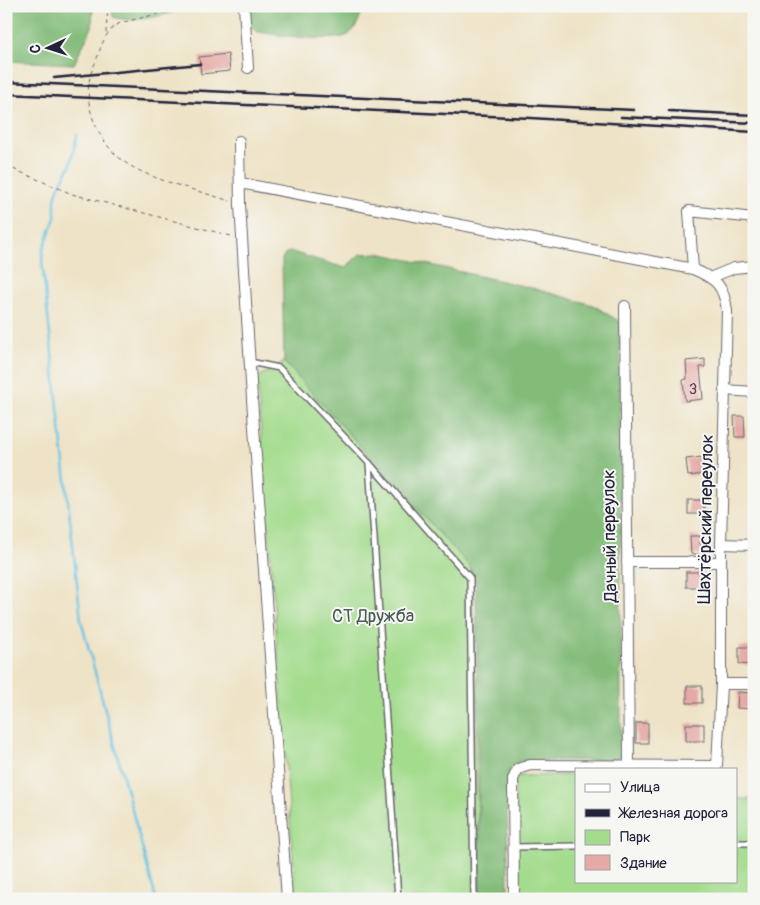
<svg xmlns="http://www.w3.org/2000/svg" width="760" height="905" viewBox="0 0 760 905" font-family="Pangolin,sans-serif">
<rect width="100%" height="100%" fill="#f6f6f2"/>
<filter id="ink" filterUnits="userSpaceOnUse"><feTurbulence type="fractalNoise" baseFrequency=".02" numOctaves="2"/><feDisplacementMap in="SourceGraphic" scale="10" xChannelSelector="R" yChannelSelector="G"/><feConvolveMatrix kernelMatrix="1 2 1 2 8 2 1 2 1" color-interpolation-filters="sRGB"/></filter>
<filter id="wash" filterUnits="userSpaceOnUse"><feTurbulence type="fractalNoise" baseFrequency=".0096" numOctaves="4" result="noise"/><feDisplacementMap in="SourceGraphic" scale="20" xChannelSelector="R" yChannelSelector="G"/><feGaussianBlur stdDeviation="1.12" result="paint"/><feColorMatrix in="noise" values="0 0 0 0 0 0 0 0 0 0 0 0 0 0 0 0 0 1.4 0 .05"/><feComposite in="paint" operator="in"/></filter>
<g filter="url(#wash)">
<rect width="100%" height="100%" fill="#eee3c6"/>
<!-- green -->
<g fill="#a4dc8e" stroke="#637f64">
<polygon points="284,362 471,567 480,899 296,899 257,378"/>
<polygon points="576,775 576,881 736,881 736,799 754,799 754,899 516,899 515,776"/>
</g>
<!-- forest -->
<g fill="#83bc79" stroke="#526f5a">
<polygon points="6,6 93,6 92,27 74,64 6,61"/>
<path d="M 111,6 L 194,6 C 169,13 139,25 113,17 Z"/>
<path d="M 248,6 L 363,6 L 363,7 C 360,17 357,29 348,35 C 335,43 275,35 258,32 C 246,26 248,18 248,6 Z"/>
<polygon points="292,252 345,268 360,254 378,253 532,288 593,305 620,322 621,751 620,757 609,760 520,761 511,768 507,780 508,899 480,899 476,581 470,567 284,362 282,259 286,253"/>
</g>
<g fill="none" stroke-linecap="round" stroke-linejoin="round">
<!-- stream -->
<polyline stroke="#66c3e4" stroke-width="2.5" points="77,135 70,166 58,188 55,199 55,218 43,250 42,261 81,620 156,899"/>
</g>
<g id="blocks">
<!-- building -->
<g fill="#e5aaa6">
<polygon points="228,54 230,71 201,74 199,57"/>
<polygon points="705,359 705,367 700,367 703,399 685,401 683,380 687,379 686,361"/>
<polygon points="734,416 744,416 745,437 735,437"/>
<polygon points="702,457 704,474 688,476 686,459"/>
<rect x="688" y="500" width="16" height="14"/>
<polygon points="690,536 700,536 700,544 705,544 705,554 691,554"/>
<rect x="686" y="572" width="19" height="15"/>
<polygon points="739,647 751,647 751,665 739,664"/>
<rect x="687" y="686" width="15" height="17"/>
<polygon points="738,692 752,693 751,709 737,708"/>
<rect x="636" y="723" width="12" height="20"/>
<rect x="686" y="724" width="18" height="17"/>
</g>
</g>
</g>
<g filter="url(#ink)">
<use href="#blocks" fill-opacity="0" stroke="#69666c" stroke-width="1"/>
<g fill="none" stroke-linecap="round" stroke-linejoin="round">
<defs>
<g id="lane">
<polyline points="250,362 279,368 369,463 470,578 474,899"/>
<polyline points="369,463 398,899"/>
<polyline points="736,843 754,843"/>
<polyline points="514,847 576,846"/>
</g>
<g id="street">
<polyline points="244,6 248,68"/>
<polyline points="239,141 240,205 252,399 287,899"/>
<path d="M 240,183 L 693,269 C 716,279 724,285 727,311 L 721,544 L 721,684 L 717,766 L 530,765 L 518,769 L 513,779 L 514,899"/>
<polyline points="693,269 689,211 754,218"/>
<polyline points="712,277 734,268 754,266"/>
<polyline points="625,306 629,766"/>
<polyline points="724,390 754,392"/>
<polyline points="721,544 754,545"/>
<polyline points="627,562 721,562"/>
<polyline points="721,684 754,684"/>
</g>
</defs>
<!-- lane casing -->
<use href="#lane" stroke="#69666c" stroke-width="8"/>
<!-- street casing -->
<use href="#street" stroke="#69666c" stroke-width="12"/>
<!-- path -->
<g stroke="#69666c" stroke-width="1" stroke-dasharray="4 4" stroke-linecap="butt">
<path d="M 190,6 L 120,23 C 102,32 101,51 93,68 C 79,101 98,146 129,165 C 155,181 200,191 230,201"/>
<polyline points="106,33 108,6"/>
<polyline points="6,166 72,194 231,236"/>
</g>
<!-- lane -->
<use href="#lane" stroke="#fff" stroke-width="5"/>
<!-- street -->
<use href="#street" stroke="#fff" stroke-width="10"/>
<!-- rail -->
<g stroke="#22223b" stroke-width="2.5">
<polyline points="54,78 200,64"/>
<polyline points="6,82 634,110"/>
<polyline points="6,94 531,118 754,132"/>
<polyline points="669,111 754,115"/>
<polyline points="621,117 754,123"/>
</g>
</g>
</g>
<g text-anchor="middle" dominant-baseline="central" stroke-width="4" stroke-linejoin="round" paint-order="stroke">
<!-- number labels -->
<g font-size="15" fill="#534456">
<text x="693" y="389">3</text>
</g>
<!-- street labels -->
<g font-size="18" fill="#22223b" stroke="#f6f6f2">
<text transform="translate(706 519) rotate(-89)">Шахтёрский переулок</text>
<text transform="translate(610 536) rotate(-91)">Дачный переулок</text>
</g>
<!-- park labels -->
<g font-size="18" fill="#495a54" stroke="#f6f6f2">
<text x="373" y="616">СТ Дружба</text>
</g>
</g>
<!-- margin -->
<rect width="760" height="905" fill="none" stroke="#f6f6f2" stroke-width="25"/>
<!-- legend -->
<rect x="575" y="768" width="162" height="115" fill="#f6f6f2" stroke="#a1a1a9"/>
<rect x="585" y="784" width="25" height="8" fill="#ffffff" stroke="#a1a1a9"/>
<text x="620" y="792" font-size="15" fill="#22223b">Улица</text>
<rect x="585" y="809" width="25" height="8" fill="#22223b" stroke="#a1a1a9"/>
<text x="620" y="818" font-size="15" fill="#22223b">Железная дорога</text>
<rect x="585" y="830" width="25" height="15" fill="#a4dc8e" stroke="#a1a1a9"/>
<text x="620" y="842" font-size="15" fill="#22223b">Парк</text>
<rect x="585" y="855" width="25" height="15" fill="#e5aaa6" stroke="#a1a1a9"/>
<text x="620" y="868" font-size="15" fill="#22223b">Здание</text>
<!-- north arrow -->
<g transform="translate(48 48) rotate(266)" stroke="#f6f6f2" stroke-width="4" paint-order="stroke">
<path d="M0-4L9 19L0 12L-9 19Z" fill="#22223b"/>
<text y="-8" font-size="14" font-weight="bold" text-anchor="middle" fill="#22223b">С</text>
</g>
</svg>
